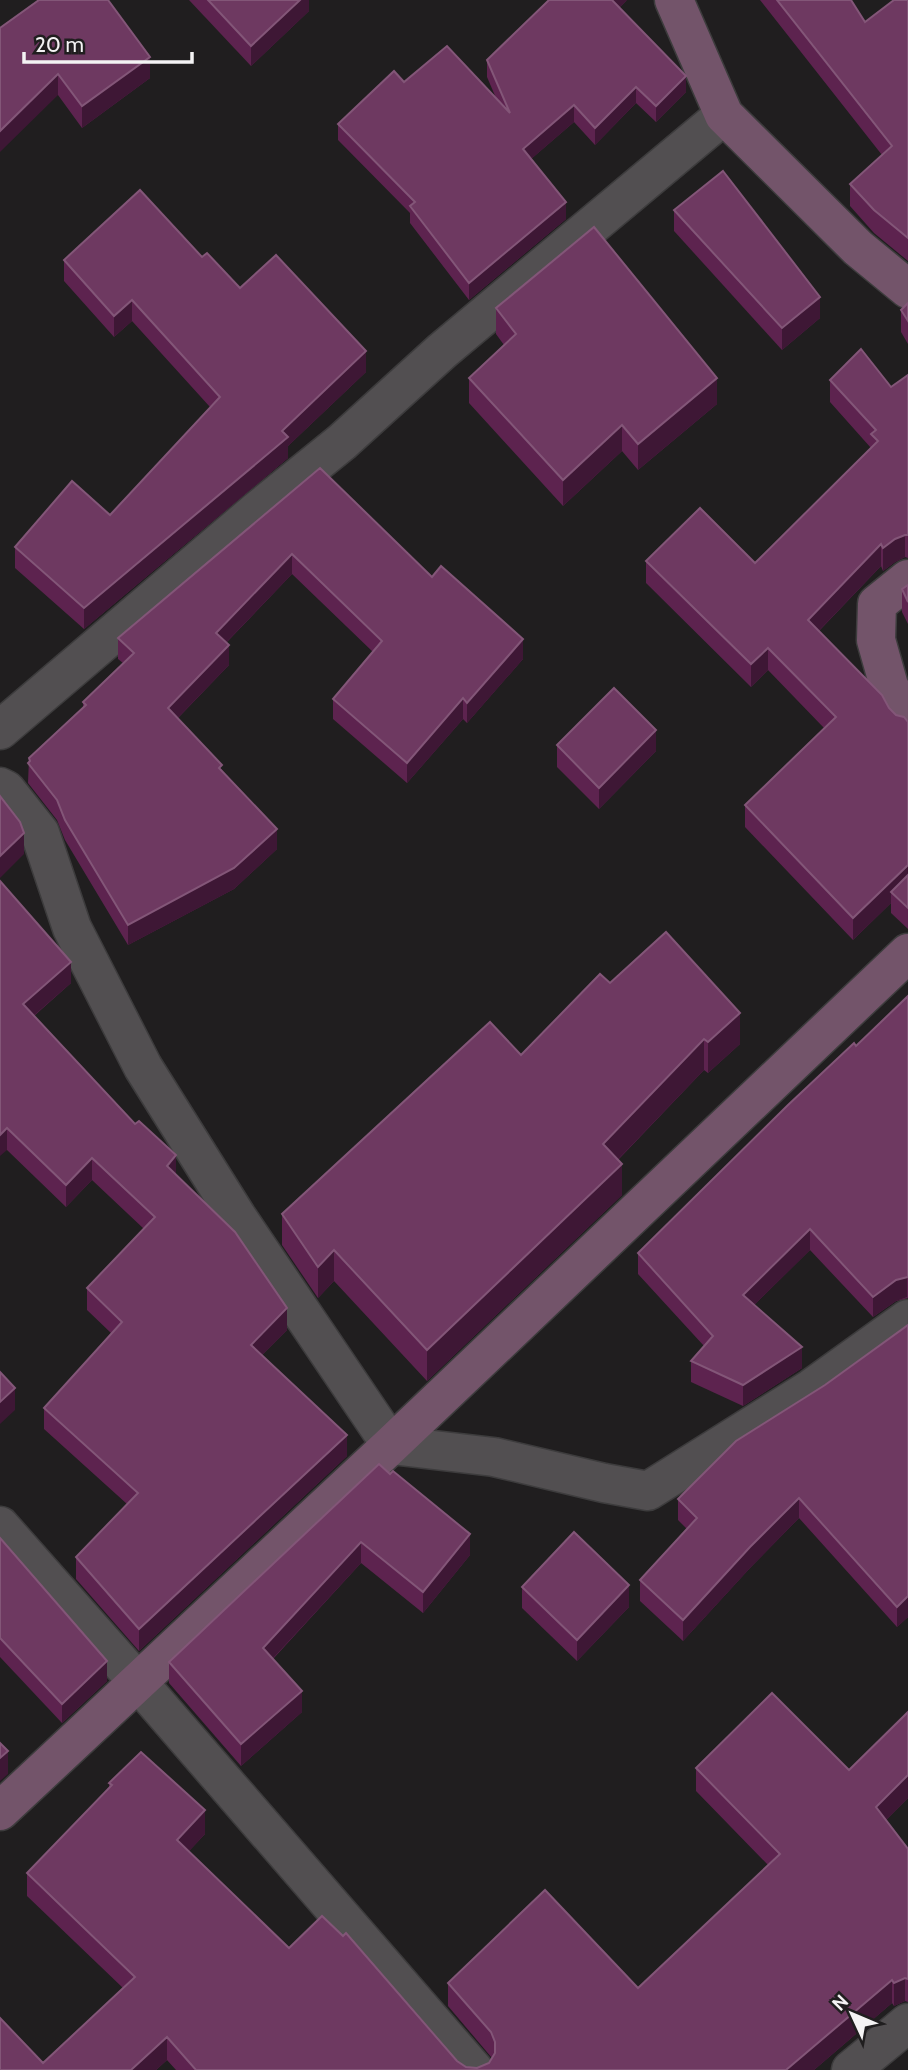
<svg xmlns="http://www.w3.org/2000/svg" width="908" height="2070" viewBox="0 0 908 2070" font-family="Cabin,sans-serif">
<rect width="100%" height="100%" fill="#201e1f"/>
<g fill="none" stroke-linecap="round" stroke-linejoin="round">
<defs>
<g id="street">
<polyline points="0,730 258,510 342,442 442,351 724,115"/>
<polyline points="0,787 6,790 40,833 72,928 143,1067 237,1217 391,1445 494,1457 604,1483 648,1491 812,1388 908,1319"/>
<polyline points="0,1526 137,1681 474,2070"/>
<polyline points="851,2070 908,2023"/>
</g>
<g id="secondary">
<polyline points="674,0 724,115 858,248 908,289"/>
<polyline points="908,579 877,604 876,640 889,686 908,719"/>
<polyline points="0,1811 391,1445 908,953"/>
</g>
</defs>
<!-- street casing -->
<use href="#street" stroke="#3d3c3d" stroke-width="41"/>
<!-- secondary casing -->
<use href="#secondary" stroke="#3d3c3d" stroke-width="41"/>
<!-- street -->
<use href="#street" stroke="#524f51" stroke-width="38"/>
<!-- secondary -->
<use href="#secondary" stroke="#73546a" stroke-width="38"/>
</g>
<!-- wall -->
<g fill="#5d234f">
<polygon points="189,0 309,0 309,11 251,66"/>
<polygon points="627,0 619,8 686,92 656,122 636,103 595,145 574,122 531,159 566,219 469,300 410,223 410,213 338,140 338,124 404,82 496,98 487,77 487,60"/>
<polygon points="760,0 851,0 865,22 908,0 908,261 874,233 850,206 850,184 882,155"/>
<polygon points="0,28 150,78 82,128 58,95"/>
<polygon points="674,210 820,318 782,350 674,231"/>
<polygon points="202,257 240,288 366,372 288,446 288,458 84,629 15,568 15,547 110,515 210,407 132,321 114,337 64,281 64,260"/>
<polygon points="908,303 908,344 901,332 901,310"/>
<polygon points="496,308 717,404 638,470 622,451 563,506 469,403 469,378 504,345 496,334"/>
<polygon points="908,375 908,558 905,557 895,562 883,571 881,566 819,631 889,708 896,715 908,722 908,929 891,913 891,903 853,940 745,827 745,805 824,728 768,670 751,687 646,583 646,561 755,563 871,448 830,402 830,380 891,387"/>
<polygon points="320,468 432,577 523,659 467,723 463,719 407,783 333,719 333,699 373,652 292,574 226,643 229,665 178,718 222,770 277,849 234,889 128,945 65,840 57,820 28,783 29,758 83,708 83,702 123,663 118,659 118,638"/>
<polygon points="908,585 908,624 902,612 902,589"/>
<polygon points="557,745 656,751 599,809 557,767"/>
<polygon points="0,881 71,983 34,1016 176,1175 287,1330 262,1355 347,1456 139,1651 76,1579 76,1557 127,1504 44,1429 44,1408 111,1333 87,1310 87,1288 144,1229 92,1180 66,1207 7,1150"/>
<polygon points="610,983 740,1044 708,1073 704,1070 618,1160 622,1195 427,1381 334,1281 318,1298 282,1245 282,1214 521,1055"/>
<polygon points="908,996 908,1298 896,1301 873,1317 810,1250 754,1305 802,1368 743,1406 691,1382 691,1361 704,1346 638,1274 638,1253"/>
<polygon points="908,1325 908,1617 897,1627 799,1518 750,1568 683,1641 640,1601 640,1580 687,1529 678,1520 678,1499 825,1385"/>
<polygon points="379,1464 470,1555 423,1613 361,1563 273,1659 302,1712 241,1766 169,1683 169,1662"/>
<polygon points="0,1538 107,1681 62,1723 0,1657"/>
<polygon points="522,1587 629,1607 577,1661 522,1608"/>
<polygon points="908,1712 908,1798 886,1820 908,1849 908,2002 905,2001 894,2006 892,2003 814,2070 176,2070 167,2060 156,2070 0,2070 43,2063 123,1988 27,1896 27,1873 109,1788 109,1783 205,1834 189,1851 289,1948 466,2067 477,2068 489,2063 492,2058 448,2006 448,1983 638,1988 768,1865 696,1791 696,1768 849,1770"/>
</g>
<!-- shaded-wall -->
<g fill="#3e1735">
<polygon points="300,0 309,0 309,11 251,66 251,46"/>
<polygon points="611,0 627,0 611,16"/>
<polygon points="150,57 150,78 82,128 82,106"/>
<polygon points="58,74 58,95 0,152 0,131"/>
<polygon points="686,76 686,92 656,122 656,106"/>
<polygon points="636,87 636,103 595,145 595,128"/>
<polygon points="574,105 574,122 523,166 523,149"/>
<polygon points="566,202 566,219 469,300 469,283"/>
<polygon points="820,297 820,318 782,350 782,328"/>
<polygon points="132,300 132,321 114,337 114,316"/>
<polygon points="366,351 366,372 288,446 288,458 84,629 84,608 282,431"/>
<polygon points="717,378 717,404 638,470 638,444"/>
<polygon points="622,425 622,451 563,506 563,480"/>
<polygon points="905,535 905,557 895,562 883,571 883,548 895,539"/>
<polygon points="881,544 881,566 808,642 808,620"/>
<polygon points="292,554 292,574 216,653 216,633"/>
<polygon points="523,639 523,659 467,723 467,703"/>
<polygon points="229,645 229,665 168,728 168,708"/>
<polygon points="768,648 768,670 751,687 751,664"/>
<polygon points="463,698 463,719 407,783 407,763"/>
<polygon points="656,730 656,751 599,809 599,788"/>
<polygon points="277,829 277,849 234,889 128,945 128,925"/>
<polygon points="24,833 24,854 0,878 0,856"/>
<polygon points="908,865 908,887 891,892 891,903 853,940 853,918"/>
<polygon points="71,962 71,983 23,1025 23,1004"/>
<polygon points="740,1013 740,1044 708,1073 708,1042"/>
<polygon points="704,1039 704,1070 603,1175 603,1144"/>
<polygon points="7,1128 7,1150 0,1156 0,1135"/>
<polygon points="176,1155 176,1177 167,1166"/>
<polygon points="92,1158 92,1180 66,1207 66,1185"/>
<polygon points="622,1164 622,1195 427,1381 427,1350"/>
<polygon points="810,1229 810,1250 743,1316 743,1295"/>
<polygon points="334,1250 334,1281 318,1298 318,1267"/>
<polygon points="907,1277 907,1297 896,1301 873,1317 873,1297 896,1280"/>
<polygon points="287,1308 287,1330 251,1366 251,1345"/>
<polygon points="802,1347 802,1368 743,1406 743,1385"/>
<polygon points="15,1388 15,1410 0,1424 0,1402"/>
<polygon points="347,1435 347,1456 139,1651 139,1629"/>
<polygon points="799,1498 799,1518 750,1568 683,1641 683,1620 750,1547"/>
<polygon points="470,1534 470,1555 423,1613 423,1592"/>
<polygon points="361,1542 361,1563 263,1669 263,1648"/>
<polygon points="629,1585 629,1607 577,1661 577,1640"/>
<polygon points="908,1596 908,1617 897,1627 897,1607"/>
<polygon points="107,1661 107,1681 62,1723 62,1704"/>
<polygon points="302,1691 302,1712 241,1766 241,1744"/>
<polygon points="8,1751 8,1774 0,1781 0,1758"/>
<polygon points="908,1775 908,1798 876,1830 876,1807"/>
<polygon points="205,1810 205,1834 177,1864 177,1840"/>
<polygon points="905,1978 905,2001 894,2006 894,1983"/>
<polygon points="892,1980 892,2003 814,2070 786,2070"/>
<polygon points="167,2037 167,2060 156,2070 131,2070"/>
</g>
<!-- building -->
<g fill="#6e3961" stroke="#835678" stroke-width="2">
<polygon points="39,0 108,0 150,57 82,106 58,74 0,131 0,28"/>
<polygon points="208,0 300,0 251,46"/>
<polygon points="549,0 612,0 686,76 656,106 636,87 595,128 574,105 523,149 566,202 469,283 410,206 415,202 338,124 394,71 404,82 447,46 510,113 487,60"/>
<polygon points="777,0 851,0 865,22 894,0 908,0 908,238 874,210 850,184 892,146"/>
<polygon points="723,171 820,297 782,328 674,210"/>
<polygon points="140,190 202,257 207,253 240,288 276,255 366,351 282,431 288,437 84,608 15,547 72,481 110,515 220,397 132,300 114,316 64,260"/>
<polygon points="594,227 717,378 638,444 622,425 563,480 469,378 516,334 496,308"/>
<polygon points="908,303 908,321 901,310"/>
<polygon points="861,349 891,387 908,375 908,535 905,535 895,539 883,548 881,544 808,620 882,695 889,708 896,715 904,717 908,722 908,865 853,918 745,805 836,717 768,648 751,664 646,561 700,508 755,563 878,441 871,434 876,430 830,380"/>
<polygon points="320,468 432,577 441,566 523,639 467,703 463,698 407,763 333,699 382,641 292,554 216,633 229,645 168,708 222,765 219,768 277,829 234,868 128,925 65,820 57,800 28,763 30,761 29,758 86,705 83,702 134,653 118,638"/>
<polygon points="908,585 908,602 902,589"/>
<polygon points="614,688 656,730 599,788 557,745"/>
<polygon points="0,796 20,822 24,833 0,856"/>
<polygon points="908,875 908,908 891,892"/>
<polygon points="0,881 71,962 23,1004 135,1124 139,1121 176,1155 167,1166 235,1232 287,1308 251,1345 347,1435 139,1629 76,1557 138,1493 44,1408 122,1322 87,1288 155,1217 92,1158 66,1185 7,1128 0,1135"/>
<polygon points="666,932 740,1013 708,1042 704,1039 603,1144 622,1164 427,1350 334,1250 318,1267 282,1214 490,1022 521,1055 600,974 610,983"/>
<polygon points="908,996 908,1277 896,1280 873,1297 810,1229 743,1295 802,1347 743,1385 691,1361 713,1336 638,1253 788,1105 854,1043 856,1046"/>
<polygon points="908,1325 908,1596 897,1607 799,1498 750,1547 683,1620 640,1580 697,1518 678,1499 736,1441 825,1385"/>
<polygon points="0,1372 15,1388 0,1402"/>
<polygon points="379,1464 390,1474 393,1471 470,1534 423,1592 361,1542 263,1648 302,1691 241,1744 169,1662"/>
<polygon points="574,1532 629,1585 577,1640 522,1587"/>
<polygon points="0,1538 107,1661 62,1704 0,1638"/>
<polygon points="772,1693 849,1770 908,1712 908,1775 876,1807 908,1849 908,1979 905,1978 894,1983 892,1980 786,2070 196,2070 167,2037 131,2070 0,2070 0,2018 43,2063 135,1977 27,1873 112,1785 109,1783 141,1752 205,1810 177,1840 289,1948 322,1916 343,1936 346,1933 457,2061 466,2067 477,2068 489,2063 495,2053 495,2042 491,2032 448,1983 545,1890 638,1988 780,1854 696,1768"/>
<polygon points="0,1743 8,1751 0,1758"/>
</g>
<!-- north arrow -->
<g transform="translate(852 2014) rotate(314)" stroke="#201e1f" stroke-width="5" paint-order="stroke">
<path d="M0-5L12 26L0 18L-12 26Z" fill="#f4f3f4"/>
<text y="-10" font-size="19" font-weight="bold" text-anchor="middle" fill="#f4f3f4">N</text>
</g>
<!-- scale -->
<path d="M24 52v10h168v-10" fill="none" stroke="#f4f3f4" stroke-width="3.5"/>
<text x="35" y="52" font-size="21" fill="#f4f3f4" stroke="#201e1f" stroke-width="5" paint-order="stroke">20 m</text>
</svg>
